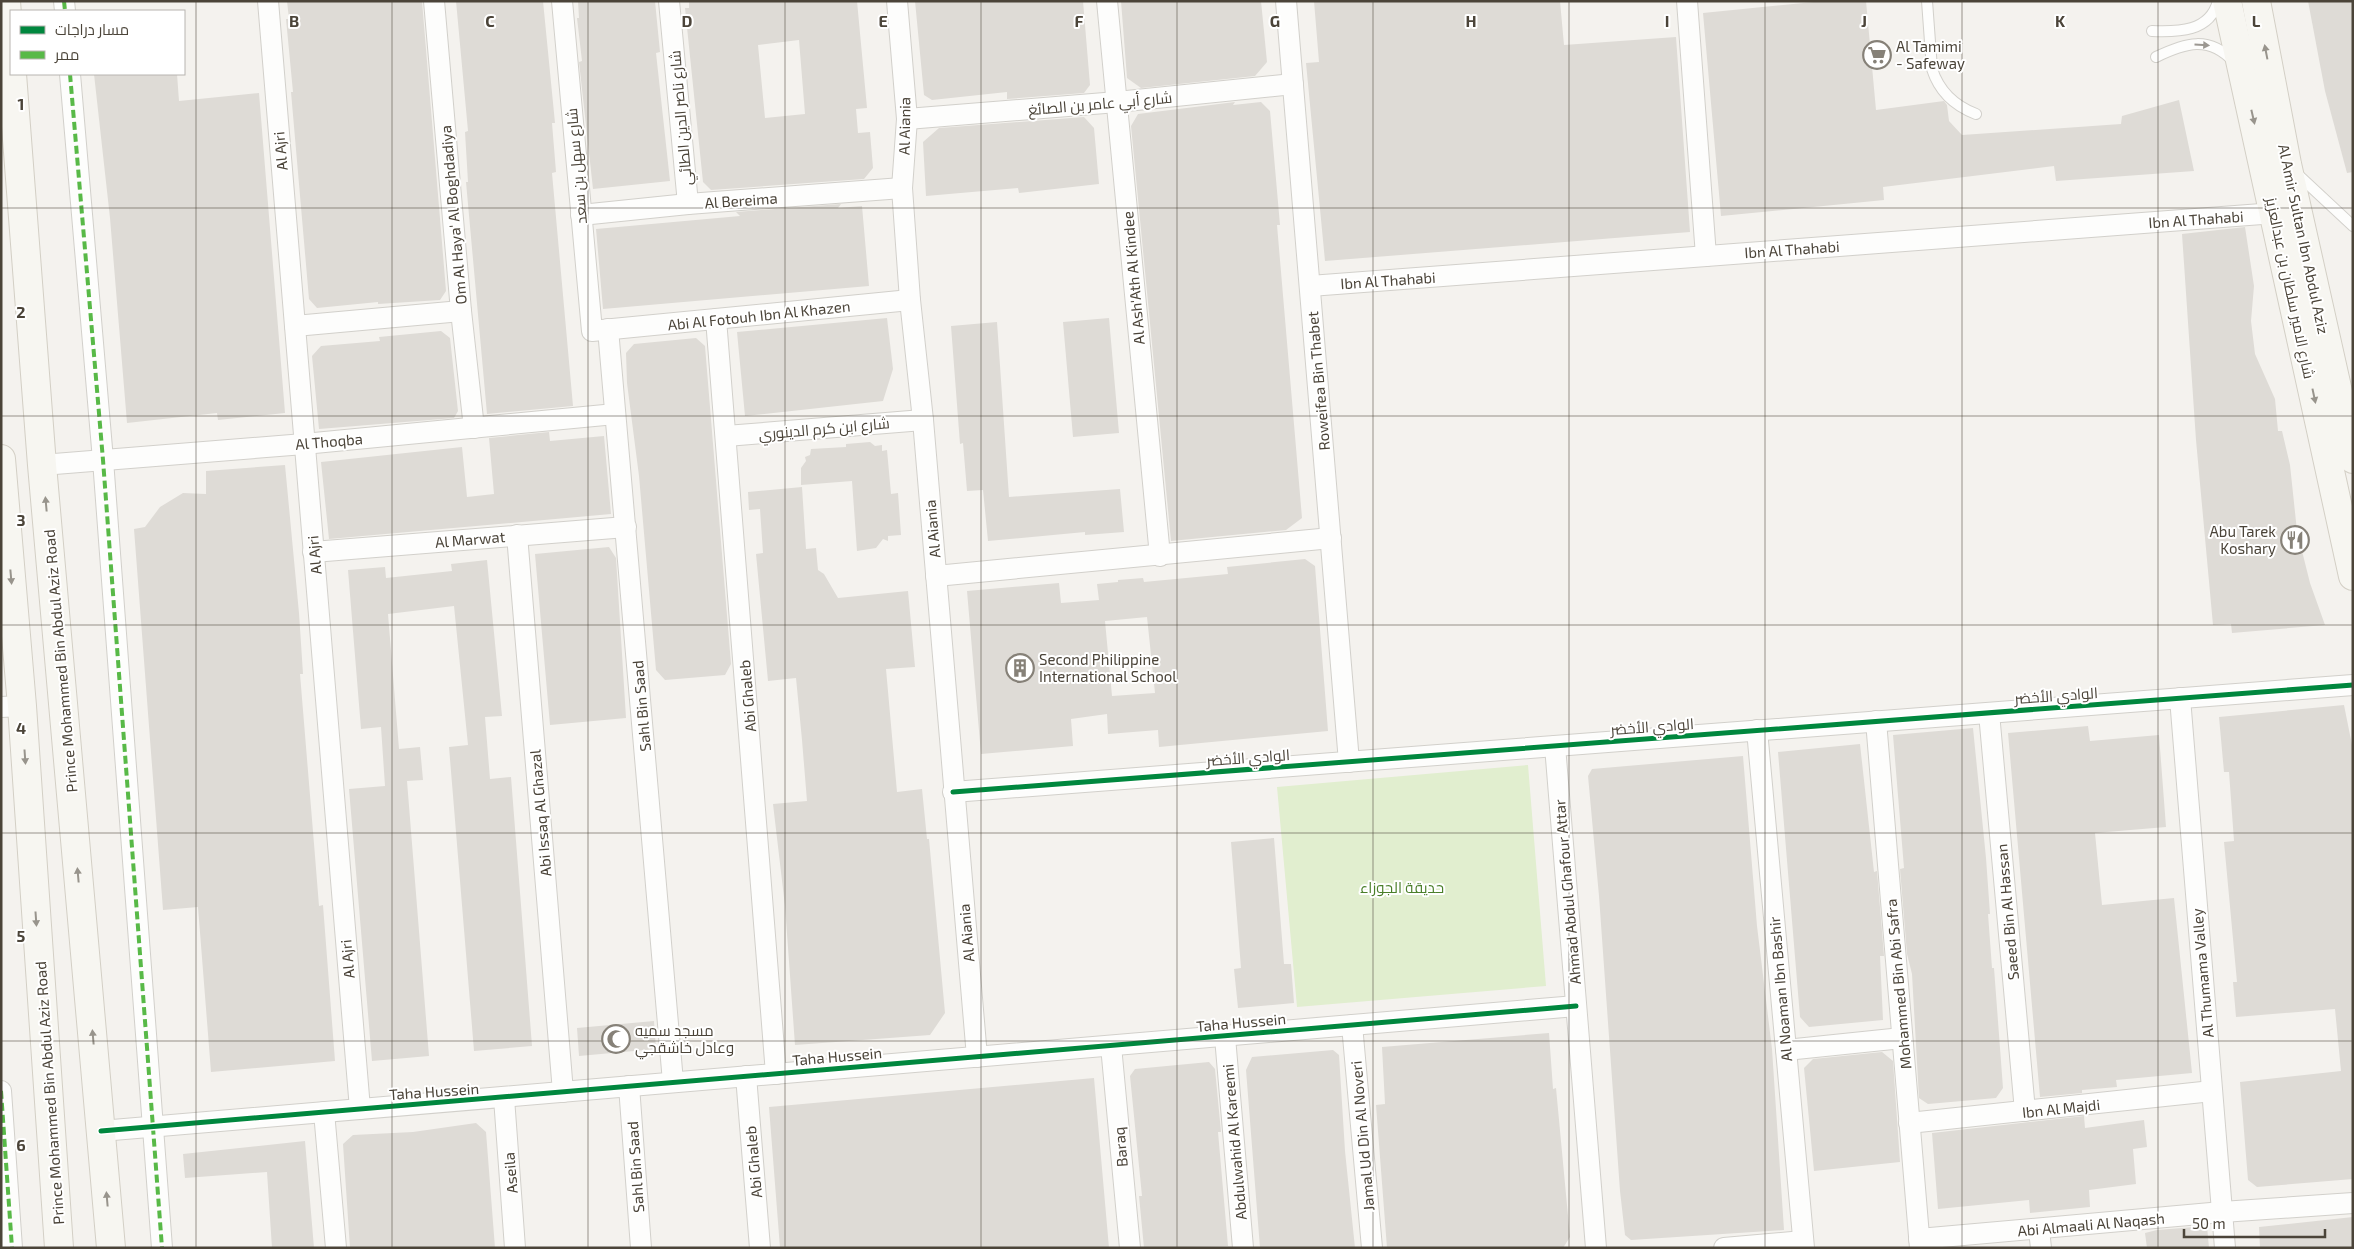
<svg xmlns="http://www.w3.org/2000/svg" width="2354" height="1249" viewBox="0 0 2354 1249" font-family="'Exo 2',Cairo,sans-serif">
<rect width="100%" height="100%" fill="#f4f2ee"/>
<!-- green -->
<polygon fill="#e1eecf" points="1528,765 1546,986 1297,1007 1277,787"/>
<!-- building -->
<g fill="#dedbd6" fill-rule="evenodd">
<polygon points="287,1 422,1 446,291 440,300 378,304 378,302 317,308 309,299 291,92 293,92 286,19 289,19"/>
<polygon points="456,1 543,1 555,123 552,123 556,172 552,173 573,406 487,414 466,182 468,182 465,132 468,131"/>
<polygon points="578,1 655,1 660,52 656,53 670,181 593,189 579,62 582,61 577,18 579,18"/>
<path d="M 689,1 L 857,1 L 867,108 L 856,109 L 858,133 L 870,132 L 873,168 L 864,179 L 711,190 L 703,182 L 685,8 L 689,8 ZM 799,40 L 805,114 L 765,118 L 758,45 Z"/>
<polygon points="915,1 1083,1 1090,85 1084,93 1007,99 1007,92 932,100 924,95"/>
<polygon points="1121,1 1261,1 1267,62 1255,76 1141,88 1127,78"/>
<polygon points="1314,1 1560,1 1564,45 1676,37 1690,232 1325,261 1306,63 1319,62"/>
<polygon points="1824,1 1866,1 1876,110 1944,101 1947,105 1949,121 1962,135 2121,124 2122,116 2179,100 2194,171 2056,181 2054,166 1883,187 1884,200 1721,216 1703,13"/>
<polygon points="2308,1 2353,1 2353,172 2347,173 2325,91"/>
<polygon points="94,74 177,74 179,101 259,93 285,413 218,420 217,413 127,423 110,218"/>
<polygon points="1235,102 1233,105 1261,102 1270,111 1280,225 1277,225 1302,518 1286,530 1171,541 1131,126 1138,114"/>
<polygon points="1084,117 1094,128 1099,184 1019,193 1018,188 926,196 923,142 939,128"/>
<polygon points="841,204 838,208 862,206 869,286 603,309 596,229 740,216 736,212"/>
<polygon points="2245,227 2254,286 2251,321 2255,354 2275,399 2278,431 2282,431 2290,465 2297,531 2310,583 2325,625 2232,633 2231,624 2213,625 2196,440 2182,234"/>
<polygon points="887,318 893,369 883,401 745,416 737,332"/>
<polygon points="1109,318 1119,433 1073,437 1063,322"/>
<polygon points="997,322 1009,497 1120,489 1124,532 1085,535 1085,532 988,541 983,490 967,491 963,443 960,444 951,326"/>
<polygon points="441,331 450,338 458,411 454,418 319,429 312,356 321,346 380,341 379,337"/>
<polygon points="696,338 705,346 731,664 725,675 665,680 656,670 639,476 627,383 626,353 634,344"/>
<polygon points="549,432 550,441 604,436 611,514 329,539 321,462 462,447 467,497 494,494 489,438"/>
<polygon points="870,442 875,446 882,445 882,451 887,450 891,494 898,493 901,535 888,536 888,541 883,539 876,548 857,551 852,481 801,485 801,468 806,461 805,457 810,455 811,449 846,447 846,444"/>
<polygon points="285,465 299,613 303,674 300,674 315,856 319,906 323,905 335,1061 211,1072 198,907 163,910 134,529 145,527 160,507 183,493 206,494 206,471"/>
<polygon points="802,487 806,549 816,548 818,570 824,574 838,598 908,591 915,667 886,669 897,792 922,789 927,839 929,839 945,1013 930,1035 795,1045 785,906 773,804 807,801 802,740 796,678 768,681 756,554 763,553 760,509 749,510 748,492"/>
<polygon points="609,547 616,558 626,718 550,725 535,554"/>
<path d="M 1305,559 L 1315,566 L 1328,731 L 1159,747 L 1158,730 L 1108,734 L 1107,714 L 1071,719 L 1073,746 L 981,754 L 967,591 L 1059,583 L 1061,603 L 1099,600 L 1097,584 L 1118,582 L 1118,580 L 1143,578 L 1144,582 L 1228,574 L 1227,567 ZM 1147,617 L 1155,693 L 1112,696 L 1105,621 Z"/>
<polygon points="487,560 502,716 485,717 490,779 511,777 532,1046 474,1051 449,747 468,745 454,606 388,614 399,749 420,747 423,780 407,781 429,1056 372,1061 349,789 385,786 381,727 361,729 348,570 385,567 386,578 452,571 451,564"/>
<polygon points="2344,705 2353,750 2353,1179 2257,1187 2248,1180 2240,1082 2341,1071 2335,1009 2236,1017 2233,982 2237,982 2224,842 2234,841 2229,772 2224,772 2219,717"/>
<polygon points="2088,726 2090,741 2159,735 2166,827 2095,833 2102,905 2174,898 2192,1073 2116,1080 2117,1087 2082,1090 2082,1093 2040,1097 2008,733"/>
<polygon points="1973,728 1986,858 1990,914 1988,914 1992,968 1994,968 2003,1088 1996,1098 1928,1104 1919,1098 1912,974 1907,954 1900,869 1904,868 1893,735"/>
<polygon points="1860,744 1874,872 1877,871 1884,956 1880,956 1883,1020 1809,1027 1800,1017 1778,752"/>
<polygon points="1743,756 1757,926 1772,1049 1784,1230 1631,1240 1625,1235 1620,1191 1599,896 1588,776 1592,769"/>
<polygon points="1274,838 1284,964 1291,964 1294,1003 1238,1008 1234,969 1241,968 1231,842"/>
<polygon points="654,1021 656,1049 579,1056 577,1028"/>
<polygon points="1549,1033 1553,1089 1556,1088 1570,1237 1563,1248 1387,1248 1376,1105 1385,1104 1382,1047"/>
<polygon points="1333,1050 1339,1055 1345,1151 1355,1248 1260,1248 1246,1070 1252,1057"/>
<polygon points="1882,1052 1893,1061 1900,1162 1814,1171 1804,1068 1813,1059"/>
<polygon points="1209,1062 1215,1069 1221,1132 1218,1132 1228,1246 1144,1248 1139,1196 1142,1196 1130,1076 1135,1069"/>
<polygon points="1094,1078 1109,1248 780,1248 769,1107"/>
<polygon points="2084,1116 2085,1128 2144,1120 2147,1147 2133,1149 2136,1184 2089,1190 2090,1207 2030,1213 2029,1200 1938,1209 1932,1133"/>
<polygon points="476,1123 486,1132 495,1248 350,1248 343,1144 353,1135 413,1132"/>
<polygon points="305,1141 314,1248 272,1248 267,1172 185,1178 183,1154"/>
<polygon points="2353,1217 2353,1248 2260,1248 2259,1227"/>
<polygon points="2207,1226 2209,1248 2147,1248 2145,1233 2157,1230"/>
</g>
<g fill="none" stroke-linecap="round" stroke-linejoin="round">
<defs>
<g id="lane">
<path d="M 1927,1 L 1932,69 C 1939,91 1955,106 1976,114"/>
<path d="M 2152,31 C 2178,32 2210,32 2218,1"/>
<path d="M 2156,57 C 2185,43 2209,35 2234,62"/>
<polyline points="2295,172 2353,226"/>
</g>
<g id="street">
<polyline points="64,1 65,11"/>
<polyline points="268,1 360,1109"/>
<polyline points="434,1 461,311 474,428"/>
<polyline points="562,1 592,331 910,300"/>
<polyline points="669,1 688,204"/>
<polyline points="897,1 907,119 902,188 910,300 923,420 977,1057"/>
<polyline points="1107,1 1160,556"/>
<polyline points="1286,1 1349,762"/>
<polyline points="1687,1 1706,256"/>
<polyline points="70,74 103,460 162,1248"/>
<polyline points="907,119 1117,102 1293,84"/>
<polyline points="581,215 688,204 902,188"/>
<polyline points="1310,286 2275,213"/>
<polyline points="716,319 776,1074"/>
<polyline points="295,326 461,311"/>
<polyline points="608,329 673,1082"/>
<polyline points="726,436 923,420"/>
<polyline points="42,465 304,444 615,414"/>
<polyline points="517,535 563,1092"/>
<polyline points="313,552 626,527"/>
<polyline points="936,576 1331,538"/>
<polyline points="2180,698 2225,1248"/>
<polyline points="1,707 22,706"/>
<polyline points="1989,713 2025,1111"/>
<polyline points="1876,721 1920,1248"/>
<polyline points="1757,730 1804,1248"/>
<polyline points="1555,746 1596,1248"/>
<polyline points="953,792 2353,685"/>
<polyline points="1352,1025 1372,1248"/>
<polyline points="1225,1037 1243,1248"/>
<polyline points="1111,1046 1130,1248"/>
<polyline points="1786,1050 1902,1038"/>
<polyline points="746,1076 760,1248"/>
<polyline points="629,1086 641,1248"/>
<polyline points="1,1091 12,1248"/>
<polyline points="504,1098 515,1248"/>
<polyline points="324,1112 336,1248"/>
<polyline points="1909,1123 2212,1091"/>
<polyline points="101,1131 1576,1006"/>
<polyline points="2039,1230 2041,1248"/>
<polyline points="1919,1239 2222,1212 2353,1203"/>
<polyline points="1724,1248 1803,1241"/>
</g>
<g id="secondary">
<polyline points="6,1 11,70"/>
<polyline points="2227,1 2353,576"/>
<polyline points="2256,1 2287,164 2353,459"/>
<polyline points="12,74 42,465 111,1248"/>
<polyline points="1,459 22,706 59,1248"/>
</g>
</defs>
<!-- lane casing -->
<use href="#lane" stroke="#d2d0cb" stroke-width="12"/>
<!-- street casing -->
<use href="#street" stroke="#d2d0cb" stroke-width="22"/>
<!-- secondary casing -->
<use href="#secondary" stroke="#d3cfc5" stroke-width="30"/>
<!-- lane -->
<use href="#lane" stroke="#fdfdfc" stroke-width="10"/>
<!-- street -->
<use href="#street" stroke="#fdfdfc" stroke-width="20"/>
<!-- secondary -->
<use href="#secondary" stroke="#f7f6f1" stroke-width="28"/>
<!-- quiet -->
<g stroke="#58b947" stroke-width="4" stroke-dasharray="8 4" stroke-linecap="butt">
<polyline points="64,1 65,11"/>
<polyline points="70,74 103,460 162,1248"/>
<polyline points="1,1091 12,1248"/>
</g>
<defs>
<g id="cycleway">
<polyline points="953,792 2353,685"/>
<polyline points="101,1131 1576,1006"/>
</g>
</defs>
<!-- cycleway casing -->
<use href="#cycleway" stroke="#fff" stroke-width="8"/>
<!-- cycleway -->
<use href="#cycleway" stroke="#00873e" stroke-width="5"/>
</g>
<!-- one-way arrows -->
<defs><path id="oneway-solid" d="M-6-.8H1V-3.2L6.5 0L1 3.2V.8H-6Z" transform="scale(1.25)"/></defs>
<use fill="#9b9791" href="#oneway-solid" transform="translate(2202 45) rotate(3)"/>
<g fill="#98948c">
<use href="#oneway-solid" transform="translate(2266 52) rotate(-101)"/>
<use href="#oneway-solid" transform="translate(2253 117) rotate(77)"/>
<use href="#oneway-solid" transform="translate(2314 396) rotate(78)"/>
<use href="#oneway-solid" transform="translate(46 504) rotate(-95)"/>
<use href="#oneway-solid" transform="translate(11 577) rotate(85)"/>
<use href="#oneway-solid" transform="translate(25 757) rotate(86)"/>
<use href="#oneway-solid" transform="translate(78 875) rotate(-95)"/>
<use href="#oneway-solid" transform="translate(36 919) rotate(86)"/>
<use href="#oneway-solid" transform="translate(93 1037) rotate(-95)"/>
<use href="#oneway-solid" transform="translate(107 1199) rotate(-95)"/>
</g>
<!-- grid -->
<path fill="none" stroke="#4b4439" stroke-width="1" stroke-opacity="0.55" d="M 196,1 L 196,1248M 392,1 L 392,1248M 588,1 L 588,1248M 785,1 L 785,1248M 981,1 L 981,1248M 1177,1 L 1177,1248M 1373,1 L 1373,1248M 1569,1 L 1569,1248M 1765,1 L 1765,1248M 1962,1 L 1962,1248M 2158,1 L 2158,1248M 1,208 L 2353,208M 1,416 L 2353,416M 1,625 L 2353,625M 1,833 L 2353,833M 1,1041 L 2353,1041"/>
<!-- icons -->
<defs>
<symbol id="supermarket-ring" viewBox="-11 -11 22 22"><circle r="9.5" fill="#fff" stroke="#868178" stroke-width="1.5"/><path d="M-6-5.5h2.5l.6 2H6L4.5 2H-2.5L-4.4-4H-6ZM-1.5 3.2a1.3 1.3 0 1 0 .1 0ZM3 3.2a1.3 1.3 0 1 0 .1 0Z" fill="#868178"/></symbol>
<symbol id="restaurant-ring" viewBox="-11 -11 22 22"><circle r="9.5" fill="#fff" stroke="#868178" stroke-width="1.5"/><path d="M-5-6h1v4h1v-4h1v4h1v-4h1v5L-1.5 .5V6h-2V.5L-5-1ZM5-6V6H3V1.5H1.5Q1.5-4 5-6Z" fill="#868178"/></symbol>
<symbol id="building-ring" viewBox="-11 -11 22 22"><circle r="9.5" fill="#fff" stroke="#868178" stroke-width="1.5"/><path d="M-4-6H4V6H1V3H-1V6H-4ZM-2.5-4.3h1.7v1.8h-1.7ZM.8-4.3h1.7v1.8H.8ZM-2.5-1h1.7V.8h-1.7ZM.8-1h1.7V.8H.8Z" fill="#868178"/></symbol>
<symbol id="mosque-ring" viewBox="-11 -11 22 22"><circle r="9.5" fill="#fff" stroke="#868178" stroke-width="1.5"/><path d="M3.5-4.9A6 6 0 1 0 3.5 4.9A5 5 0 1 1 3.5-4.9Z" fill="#868178"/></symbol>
</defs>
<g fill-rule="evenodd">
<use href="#supermarket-ring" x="1861" y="39" width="32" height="32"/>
<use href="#restaurant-ring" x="2279" y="524" width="32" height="32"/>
<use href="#building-ring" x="1004" y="652" width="32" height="32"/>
<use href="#mosque-ring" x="600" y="1023" width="32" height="32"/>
</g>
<g text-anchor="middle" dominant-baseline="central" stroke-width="4" stroke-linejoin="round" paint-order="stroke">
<!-- poi labels -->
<g font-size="15" fill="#4b4439" stroke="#fff" text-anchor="start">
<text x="1896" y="46">Al Tamimi<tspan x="1896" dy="17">- Safeway</tspan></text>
<text x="2276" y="531" text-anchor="end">Abu Tarek<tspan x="2276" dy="17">Koshary</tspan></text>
<text x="1039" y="659">Second Philippine<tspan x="1039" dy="17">International School</tspan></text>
<text x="635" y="1030">مسجد سميه<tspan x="635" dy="17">وعادل خاشقجي</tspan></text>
</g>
<!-- street labels -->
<g font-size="15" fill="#4b4439" stroke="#fff">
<text transform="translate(1100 103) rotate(-5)">شارع أبي عامر بن الصائغ</text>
<text transform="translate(680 118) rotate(-95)">شارع ناصر الدين الطائي</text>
<text transform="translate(904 126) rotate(-89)">Al Aiania</text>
<text transform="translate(280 151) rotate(-95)">Al Ajri</text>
<text transform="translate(576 166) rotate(-95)">شارع سهل بن سعد</text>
<text transform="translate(741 200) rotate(-4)">Al Bereima</text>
<text transform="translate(453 215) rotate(-95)">Om Al Haya' Al Boghdadiya</text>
<text transform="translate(2196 219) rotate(-4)">Ibn Al Thahabi</text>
<text transform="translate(2304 239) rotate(78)">Al Amir Sultan Ibn Abdul Aziz</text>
<text transform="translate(1792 249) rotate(-4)">Ibn Al Thahabi</text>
<text transform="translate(1133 278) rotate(-95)">Al Ash'Ath Al Kindee</text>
<text transform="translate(1388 280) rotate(-4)">Ibn Al Thahabi</text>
<text transform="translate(2291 288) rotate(78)">شارع الامير سلطان بن عبدالعزيز</text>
<text transform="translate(759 315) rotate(-6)">Abi Al Fotouh Ibn Al Khazen</text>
<text transform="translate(1318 381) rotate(-95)">Roweifea Bin Thabet</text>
<text transform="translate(824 428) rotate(-5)">شارع ابن كرم الدينوري</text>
<text transform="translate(329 441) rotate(-5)">Al Thoqba</text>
<text transform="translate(932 529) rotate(-95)">Al Aiania</text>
<text transform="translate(470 539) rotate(-5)">Al Marwat</text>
<text transform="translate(314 555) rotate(-95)">Al Ajri</text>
<text transform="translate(60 661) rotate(-95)">Prince Mohammed Bin Abdul Aziz Road</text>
<text transform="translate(2056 695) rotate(-4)">الوادي الأخضر</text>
<text transform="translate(747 696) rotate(-95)">Abi Ghaleb</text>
<text transform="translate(641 706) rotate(-95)">Sahl Bin Saad</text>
<text transform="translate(1652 726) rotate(-4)">الوادي الأخضر</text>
<text transform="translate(1248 757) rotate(-4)">الوادي الأخضر</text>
<text transform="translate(540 813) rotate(-95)">Abi Issaq Al Ghazal</text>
<text transform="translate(1567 892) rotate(-95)">Ahmad Abdul Ghafour Attar</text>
<text transform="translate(2007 912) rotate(-95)">Saeed Bin Al Hassan</text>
<text transform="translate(966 933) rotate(-95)">Al Aiania</text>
<text transform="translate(347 959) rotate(-95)">Al Ajri</text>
<text transform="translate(2202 973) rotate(-95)">Al Thumama Valley</text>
<text transform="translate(1898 984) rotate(-95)">Mohammed Bin Abi Safra</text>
<text transform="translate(1780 989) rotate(-95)">Al Noaman Ibn Bashir</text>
<text transform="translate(1241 1022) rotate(-5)">Taha Hussein</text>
<text transform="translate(837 1056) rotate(-5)">Taha Hussein</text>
<text transform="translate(434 1091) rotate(-4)">Taha Hussein</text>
<text transform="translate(49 1093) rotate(-94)">Prince Mohammed Bin Abdul Aziz Road</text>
<text transform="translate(2061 1108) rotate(-6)">Ibn Al Majdi</text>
<text transform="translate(1362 1136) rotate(-95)">Jamal Ud Din Al Noveri</text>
<text transform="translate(1234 1142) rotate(-95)">Abdulwahid Al Kareemi</text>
<text transform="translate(1120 1147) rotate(-95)">Baraq</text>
<text transform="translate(753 1162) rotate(-95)">Abi Ghaleb</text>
<text transform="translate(635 1167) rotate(-94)">Sahl Bin Saad</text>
<text transform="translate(510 1173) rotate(-95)">Aseila</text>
<text transform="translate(2091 1224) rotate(-5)">Abi Almaali Al Naqash</text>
</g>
<!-- park labels -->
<g font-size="15" fill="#4a7f2a" stroke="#fff">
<text x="1402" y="887">حديقة الجوزاء</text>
</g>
</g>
<g font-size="16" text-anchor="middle" font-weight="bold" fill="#4b4439" stroke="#fff" stroke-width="4" stroke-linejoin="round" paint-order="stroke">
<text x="294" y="27">B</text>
<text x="490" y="27">C</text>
<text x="687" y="27">D</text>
<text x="883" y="27">E</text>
<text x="1079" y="27">F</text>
<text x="1275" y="27">G</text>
<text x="1471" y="27">H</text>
<text x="1667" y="27">I</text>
<text x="1864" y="27">J</text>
<text x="2060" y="27">K</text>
<text x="2256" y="27">L</text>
<text x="21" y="110">1</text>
<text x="21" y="318">2</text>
<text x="21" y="526">3</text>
<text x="21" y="734">4</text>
<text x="21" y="942">5</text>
<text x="21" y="1151">6</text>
</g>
<!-- border -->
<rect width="2354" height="1249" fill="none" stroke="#4b4439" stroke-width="5"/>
<!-- legend -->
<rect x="10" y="10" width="175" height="65" fill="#ffffff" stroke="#b7b4b0"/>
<rect x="20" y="26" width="25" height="8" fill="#00873e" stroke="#b7b4b0"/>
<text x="55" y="35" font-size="15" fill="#4b4439">مسار دراجات</text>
<rect x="20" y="51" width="25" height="8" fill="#58b947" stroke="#b7b4b0"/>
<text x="55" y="60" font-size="15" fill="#4b4439">ممر</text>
<!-- scale -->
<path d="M2184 1229v8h141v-8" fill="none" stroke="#4b4439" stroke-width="2.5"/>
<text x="2192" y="1229" font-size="15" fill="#4b4439" stroke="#ffffff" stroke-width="4" paint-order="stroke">50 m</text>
</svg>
